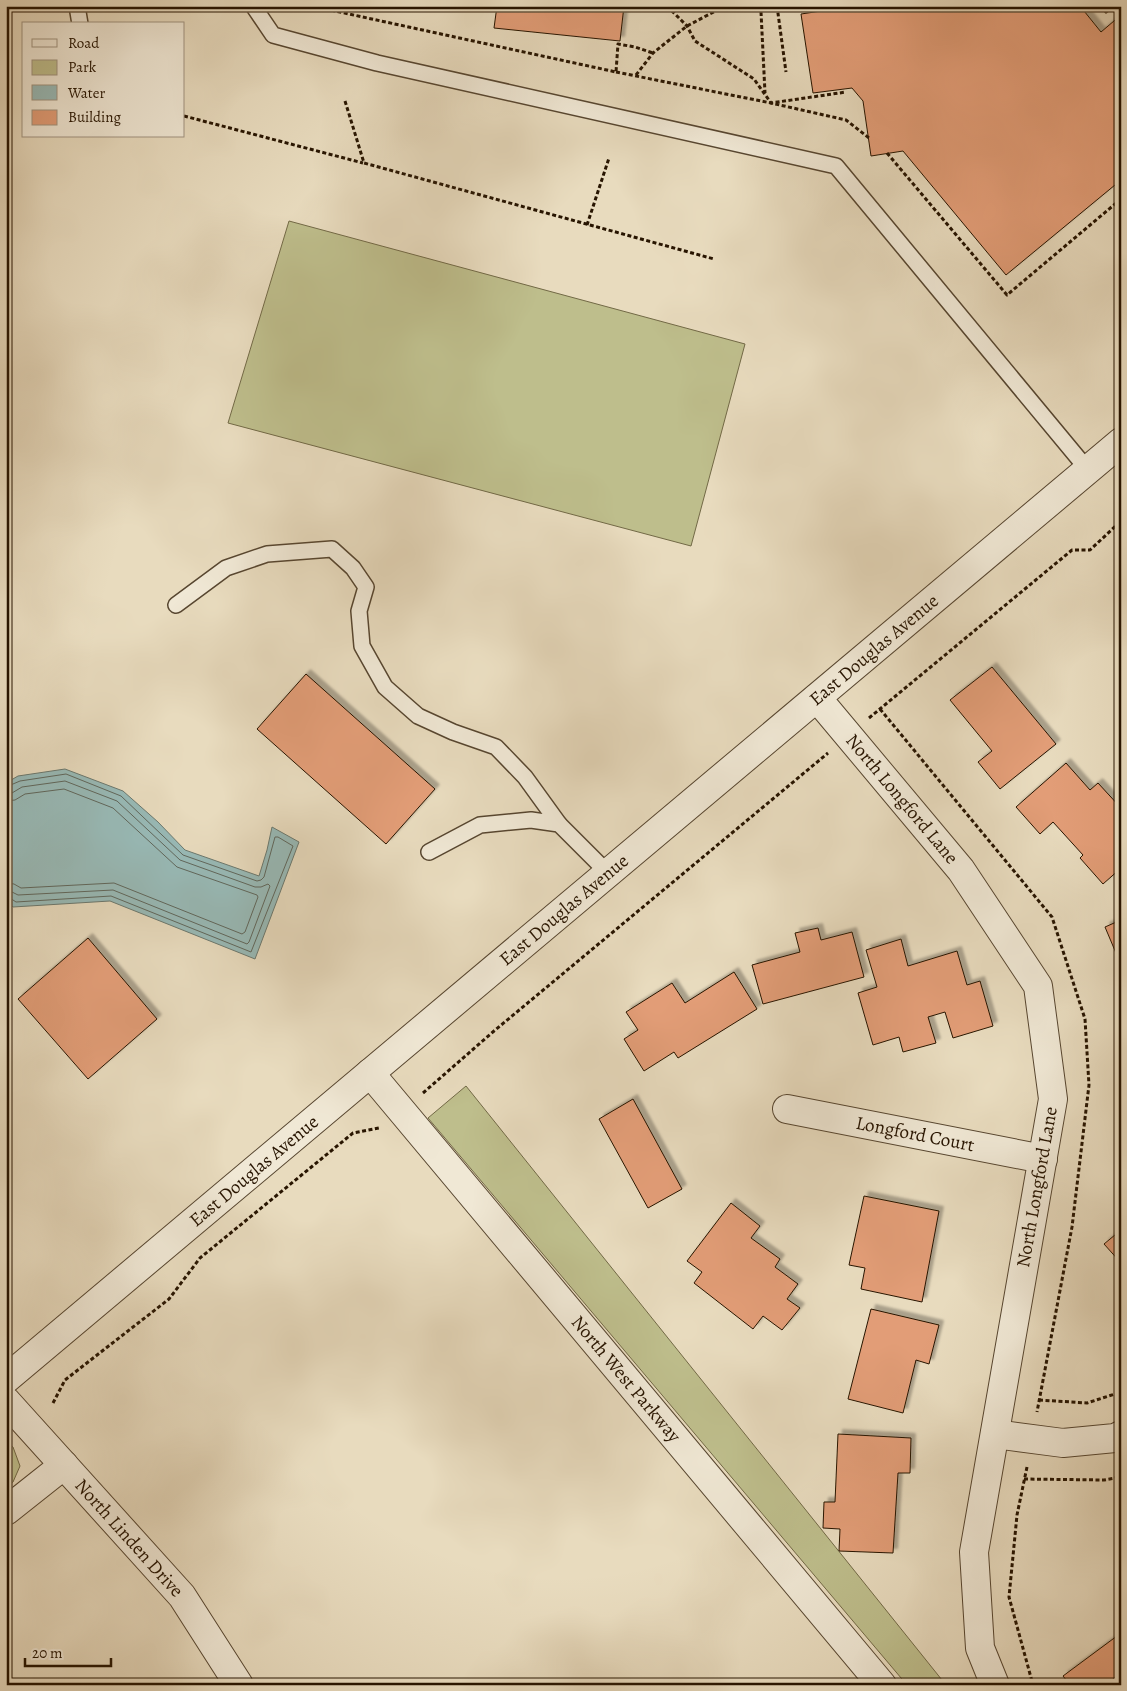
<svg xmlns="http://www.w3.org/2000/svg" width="1127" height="1691" viewBox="0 0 1127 1691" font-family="Alegreya,serif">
<defs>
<filter id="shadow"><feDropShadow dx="4.5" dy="-4.5" stdDeviation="1" flood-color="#0004"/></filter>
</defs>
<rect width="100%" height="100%" fill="#e8dbbe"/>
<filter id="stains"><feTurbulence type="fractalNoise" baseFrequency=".004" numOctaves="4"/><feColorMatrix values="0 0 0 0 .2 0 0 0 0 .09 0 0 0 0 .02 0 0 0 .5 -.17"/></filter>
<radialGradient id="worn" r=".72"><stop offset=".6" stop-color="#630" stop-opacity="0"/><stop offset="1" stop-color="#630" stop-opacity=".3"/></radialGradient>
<!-- green -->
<g fill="#bebe8c" stroke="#726946">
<polygon points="289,221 745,344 691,546 228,423"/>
<polygon points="466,1086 946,1685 907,1685 428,1118"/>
<polygon points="6,1442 13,1447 20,1466 13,1482 6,1488"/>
</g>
<!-- water -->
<polygon fill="#98bab7" stroke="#6b786e" points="65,769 123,791 158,822 185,850 259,876 267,850 272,827 299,842 255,959 110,901 13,907 6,900 6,783 18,776"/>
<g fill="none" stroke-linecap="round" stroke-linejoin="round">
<!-- shore -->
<g stroke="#60675c" stroke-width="1">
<polyline points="6,787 20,781 66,774 121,796 183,855 257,881 261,880 264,877 275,837 278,837 293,846 251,952 111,896 16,902 10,898 6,897"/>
<polyline points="6,794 12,793 22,787 65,781 117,801 180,860 255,887 261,887 268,884 270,886 249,942 247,944 113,890 18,895 12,892 6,891"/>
<polyline points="6,801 15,800 25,794 64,789 113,808 177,867 257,895 258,897 245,932 242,934 114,883 21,888 14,884 6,883"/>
</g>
</g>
<!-- building -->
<g fill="#e29d77" stroke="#271400" filter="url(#shadow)">
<polygon points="497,6 624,6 620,41 494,28"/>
<polygon points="855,6 1080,6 1101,32 1121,15 1121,180 1006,275 903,151 871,156 863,101 852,88 813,93 801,14"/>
<polygon points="992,667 1056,744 1000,789 978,762 992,751 950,700"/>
<polygon points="306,674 435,789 386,844 257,729"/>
<polygon points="1066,763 1090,790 1098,783 1121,808 1121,868 1103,884 1080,858 1083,855 1053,822 1040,834 1016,807"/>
<polygon points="1121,920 1121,965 1105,927"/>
<polygon points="818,928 821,940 852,932 864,977 763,1004 752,965 800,952 795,933"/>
<polygon points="88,938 157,1019 88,1079 18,999"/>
<polygon points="901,939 908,966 957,951 967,985 980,981 993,1026 953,1038 945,1012 928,1017 936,1043 903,1052 899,1037 873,1045 858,993 877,987 866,950"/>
<polygon points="734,972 757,1009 678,1058 674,1052 644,1071 624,1039 638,1030 626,1012 672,983 685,1003"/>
<polygon points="633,1099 682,1189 648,1208 599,1119"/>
<polygon points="864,1196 939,1211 922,1302 861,1289 865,1268 849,1265"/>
<polygon points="731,1203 760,1226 751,1238 780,1259 775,1267 798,1284 787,1299 800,1308 782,1330 763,1316 753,1329 694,1283 702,1272 687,1261"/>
<polygon points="1121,1230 1121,1263 1104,1244"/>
<polygon points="871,1309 939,1325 929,1364 916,1360 903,1413 848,1399"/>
<polygon points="838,1434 911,1438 910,1473 898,1473 893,1553 839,1551 840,1529 823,1528 824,1502 835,1502"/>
<polygon points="1121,1633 1121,1673 1105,1685 1070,1685 1063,1676"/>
</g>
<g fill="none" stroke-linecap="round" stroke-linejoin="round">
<defs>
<g id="service">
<polyline points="77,6 80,24"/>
<polyline points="254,7 273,35 377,63 836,166 1088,470"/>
<polyline points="176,605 226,568 267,554 332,549 353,568 366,587 359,611 362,646 385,687 418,716 453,732 496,747 525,777 559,824"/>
<polyline points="429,852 480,825 531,820 559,824 608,873"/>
</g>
<g id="minor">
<polyline points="817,698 961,870 1038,986 1053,1099 974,1552 980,1648 995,1685"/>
<polyline points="370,1073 882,1685"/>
<polyline points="787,1109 1043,1159"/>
<polyline points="6,1401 182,1596 239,1685"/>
<polyline points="995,1434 1063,1443 1115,1438 1121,1435"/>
<polyline points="6,1511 64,1465"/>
</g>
<polyline id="tertiary" points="6,1379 1121,442"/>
</defs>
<!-- service casing -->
<use href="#service" stroke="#574630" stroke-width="18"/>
<!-- minor casing -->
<use href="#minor" stroke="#574630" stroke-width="30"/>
<!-- tertiary casing -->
<use href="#tertiary" stroke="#574630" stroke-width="30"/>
<!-- path -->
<g stroke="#271400" stroke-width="3" stroke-dasharray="4 2.5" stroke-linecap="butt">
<polyline points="213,6 213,9"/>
<polyline points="312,6 616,72 618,44 635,47 653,53"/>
<polyline points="667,6 687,26 695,41 754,79 771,103 846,92"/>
<polyline points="777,6 786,72"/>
<polyline points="1101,6 1106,12 1113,6"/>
<polyline points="761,12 765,93"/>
<polyline points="616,72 771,103 846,120 869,138"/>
<polyline points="636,75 653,53 687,26 725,6"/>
<polyline points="345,101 364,163 714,259"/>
<polyline points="184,116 363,163"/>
<polyline points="887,153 1007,295 1121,199"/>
<polyline points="587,225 609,158"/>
<polyline points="880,709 1052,917 1085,1019 1089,1085 1072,1227 1037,1412"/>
<polyline points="869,718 1072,550 1090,550 1121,521"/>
<polyline points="423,1093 494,1031 828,753"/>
<polyline points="1039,1400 1087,1403 1121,1392"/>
<polyline points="53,1403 65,1380 169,1299 200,1258 353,1133 379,1128"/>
<polyline points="1027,1467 1017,1515 1009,1597 1033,1685"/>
<polyline points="1024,1479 1104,1480 1121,1477"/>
</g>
<!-- service -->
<use href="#service" stroke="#f0e8d5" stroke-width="15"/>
<!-- minor -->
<use href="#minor" stroke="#f0e8d5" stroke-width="28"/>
<!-- tertiary -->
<use href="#tertiary" stroke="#f0e8d5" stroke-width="28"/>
</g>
<g text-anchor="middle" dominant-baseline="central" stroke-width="5" stroke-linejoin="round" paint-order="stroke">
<!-- street labels -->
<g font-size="19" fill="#271400" stroke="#f0e8d5">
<text transform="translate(874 650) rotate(-40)">East Douglas Avenue</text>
<text transform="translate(902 799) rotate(50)">North Longford Lane</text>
<text transform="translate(564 910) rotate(-40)">East Douglas Avenue</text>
<text transform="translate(915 1134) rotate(11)">Longford Court</text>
<text transform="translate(254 1171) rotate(-40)">East Douglas Avenue</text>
<text transform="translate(1037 1187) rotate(-80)">North Longford Lane</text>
<text transform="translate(626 1379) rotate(50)">North West Parkway</text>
<text transform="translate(129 1538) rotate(48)">North Linden Drive</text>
</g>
</g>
<!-- margin -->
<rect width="1127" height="1691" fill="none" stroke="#e8dbbe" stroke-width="25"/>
<rect x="8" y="8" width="1112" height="1676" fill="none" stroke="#271400" stroke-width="2.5"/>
<rect x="12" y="12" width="1102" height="1666" fill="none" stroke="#271400"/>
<!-- legend -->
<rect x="22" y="22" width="162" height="115" fill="#f0e8d5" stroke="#a09380"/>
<rect x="32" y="39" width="25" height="8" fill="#f0e8d5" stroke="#a09380"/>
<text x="68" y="48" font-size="15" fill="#271400">Road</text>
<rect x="32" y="60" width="25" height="15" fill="#bebe8c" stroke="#a09380"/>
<text x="68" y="72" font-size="15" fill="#271400">Park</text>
<rect x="32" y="85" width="25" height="15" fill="#98bab7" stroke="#a09380"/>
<text x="68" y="98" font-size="15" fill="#271400">Water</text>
<rect x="32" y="110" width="25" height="15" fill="#e29d77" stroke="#a09380"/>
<text x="68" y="122" font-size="15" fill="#271400">Building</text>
<!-- scale -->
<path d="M25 1658v8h86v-8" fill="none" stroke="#271400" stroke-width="2.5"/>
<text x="32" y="1658" font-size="15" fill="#271400" stroke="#f0e8d5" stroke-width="4" paint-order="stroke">20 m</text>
<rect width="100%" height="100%" filter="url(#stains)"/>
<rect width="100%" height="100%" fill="url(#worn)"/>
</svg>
